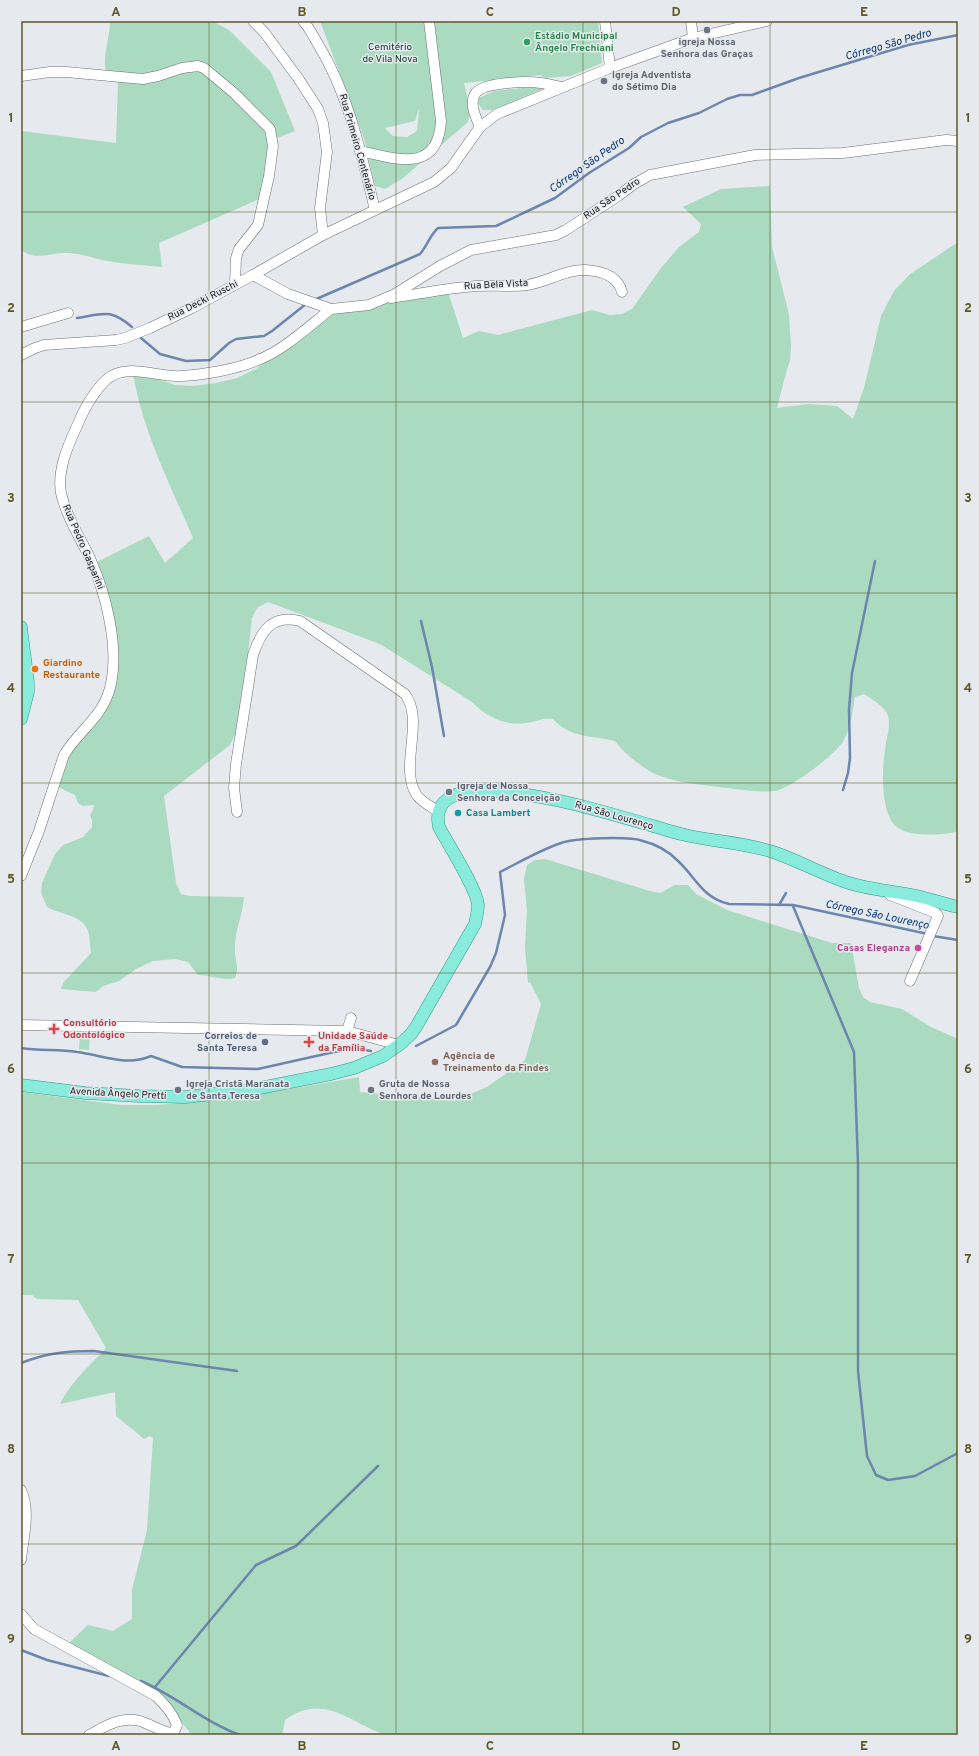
<svg xmlns="http://www.w3.org/2000/svg" width="979" height="1756" viewBox="0 0 979 1756" font-family="Overpass,sans-serif">
<rect width="100%" height="100%" fill="#e6eaee"/>
<!-- green -->
<g fill="#aadabf" fill-rule="evenodd">
<path d="M 110,21 L 212,21 L 229,30 L 271,72 L 295,131 L 267,142 L 275,152 L 266,196 L 159,243 L 162,267 C 144,265 125,264 107,261 C 93,258 80,253 65,253 C 48,253 36,261 21,250 L 21,131 L 116,143 L 118,83 L 108,79 C 100,61 110,39 110,21 Z"/>
<path d="M 320,21 L 449,21 L 451,26 L 450,21 L 598,21 L 602,63 L 571,76 L 544,78 L 541,75 L 464,83 L 470,109 L 468,122 L 403,178 L 385,189 L 375,186 L 364,138 ZM 419,109 L 417,131 L 407,137 L 393,136 L 385,128 L 415,121 Z"/>
<polygon points="541,86 542,89 493,110 483,110 478,103 479,98 494,91"/>
<path d="M 770,186 L 772,247 L 789,315 L 791,346 L 790,361 L 787,369 L 777,408 L 809,404 L 837,406 L 853,419 L 864,388 L 881,316 L 894,291 L 909,275 L 958,242 L 958,831 C 946,835 932,835 919,834 C 909,834 897,830 892,822 C 881,805 882,769 885,750 C 886,738 891,728 888,716 C 886,707 871,699 864,694 L 855,697 C 852,712 851,730 842,743 C 832,757 791,788 775,791 C 759,793 728,788 711,786 C 695,784 676,782 660,776 C 644,770 625,754 615,741 C 592,735 571,739 553,719 C 541,718 542,720 532,722 C 507,727 489,719 472,702 L 380,644 L 268,602 L 257,608 L 252,618 L 240,724 L 230,745 L 164,796 L 176,883 L 181,894 L 190,896 L 244,897 C 243,914 235,930 235,947 C 234,959 240,967 235,978 C 224,981 210,975 198,975 L 188,962 L 175,959 L 153,961 L 136,969 L 119,981 L 103,986 L 96,992 L 61,989 L 63,983 L 91,953 C 90,946 90,937 88,931 C 83,915 59,914 47,907 L 41,893 L 42,883 L 55,854 L 63,845 L 83,837 L 92,827 L 92,820 L 90,815 L 93,810 L 94,805 L 83,806 L 78,803 L 75,795 L 56,786 L 63,762 L 97,721 L 114,668 L 95,563 L 149,536 L 165,563 L 193,538 C 171,486 141,428 133,372 L 140,373 L 175,385 L 193,386 L 216,383 L 237,378 L 256,369 L 334,309 L 389,302 L 448,292 L 463,338 L 479,331 L 498,335 L 592,310 L 610,315 L 622,314 L 632,309 L 661,268 L 679,247 L 699,232 L 701,224 L 683,207 L 721,189 Z"/>
<path d="M 545,859 L 650,891 L 660,893 L 675,885 L 688,885 L 696,894 L 727,910 L 832,943 L 851,943 L 859,988 L 863,997 L 870,1002 L 902,1009 L 931,1027 L 958,1039 L 958,1735 L 385,1735 C 350,1722 322,1692 285,1720 L 282,1735 L 192,1735 L 169,1707 L 69,1643 L 88,1625 L 113,1631 L 132,1619 L 132,1590 L 147,1530 L 153,1438 L 150,1436 L 144,1439 L 116,1416 L 115,1392 L 60,1404 C 71,1381 89,1367 106,1348 L 78,1300 L 37,1299 L 32,1295 L 21,1295 L 21,1092 L 122,1105 L 157,1105 L 242,1097 L 359,1077 L 360,1092 L 454,1101 L 487,1087 L 525,1060 L 541,1004 L 530,982 L 528,983 L 525,947 L 527,910 L 524,879 L 527,865 L 535,860 Z"/>
<polygon points="80,1032 90,1032 89,1050 79,1049"/>
</g>
<g fill="none" stroke-linecap="round" stroke-linejoin="round">
<!-- stream -->
<g stroke="#6c86ad" stroke-width="2.5">
<path d="M 314,300 L 420,254 C 427,246 430,235 438,228 L 496,226 L 555,198 L 589,173 L 629,148 L 641,137 L 668,123 L 699,113 L 727,99 L 740,95 L 752,95 L 799,78 L 908,45 L 958,35"/>
<path d="M 77,318 C 103,314 110,308 132,327"/>
<polyline points="141,338 160,354 186,361 210,360 229,343 236,339 264,336 272,331 306,304"/>
<polyline points="421,621 432,667 444,736"/>
<polyline points="843,790 848,773 850,758 849,709 852,673 875,561"/>
<polyline points="779,905 786,893"/>
<polyline points="793,906 854,1052 858,1164 858,1371 867,1456 876,1475 888,1480 915,1476 958,1453"/>
<polyline points="933,936 958,940"/>
<path d="M 416,1046 L 456,1025 L 490,967 L 496,953 L 505,915 L 500,872 C 520,862 540,850 561,843 C 575,838 629,836 643,841 C 655,844 668,851 677,860 C 696,877 701,897 729,904 L 793,905 L 928,934"/>
<path d="M 21,1048 C 40,1051 58,1049 77,1052 C 102,1055 126,1067 151,1056 L 182,1067 L 258,1069 L 334,1052 L 358,1049 L 371,1051"/>
<path d="M 21,1363 C 47,1353 66,1351 94,1351 L 237,1371"/>
<polyline points="21,1650 47,1660 109,1676"/>
<path d="M 141,1681 C 176,1696 204,1722 240,1735"/>
<polyline points="155,1687 256,1565 296,1546 378,1466"/>
</g>
<defs>
<g id="minor">
<polyline points="253,21 264,32 298,78 318,109 323,123 327,152 320,208 323,235"/>
<path d="M 303,21 C 309,27 313,36 318,44 C 349,95 361,153 375,210"/>
<polyline points="605,21 610,68"/>
<polyline points="691,21 693,38"/>
<polyline points="21,76 50,72 66,72 143,79 158,76 182,68 198,66 204,68 234,93 270,129 273,146 269,176 258,225 239,249 236,258 235,284"/>
<path d="M 480,127 C 476,118 469,104 475,94 C 482,82 527,81 541,83 C 548,84 555,86 562,87"/>
<path d="M 360,151 C 396,159 438,174 441,121 L 429,21"/>
<polyline points="253,275 288,294 331,309 369,305 395,294 440,266 471,250 556,235 566,230 618,196 634,184 650,175 755,155 843,153 946,140 958,141"/>
<path d="M 391,298 C 419,294 447,288 476,286 C 493,285 510,287 527,285 C 547,282 566,269 586,270 C 601,271 618,276 622,292"/>
<polyline points="21,327 68,313"/>
<polyline points="21,355 35,348 44,345 116,340 125,338 150,328 192,308 253,275 323,235 434,182 451,168 480,127 497,114 610,68 693,38 767,21"/>
<path d="M 237,812 L 234,788 L 236,764 L 253,655 C 261,631 272,614 300,621 L 405,694 C 425,721 399,766 416,794 C 421,802 430,806 438,811"/>
<path d="M 21,876 L 39,831 L 64,755 C 79,730 102,718 110,688 C 120,648 106,593 89,556 C 79,536 66,515 61,493 C 57,471 68,445 77,426 C 84,409 93,392 107,379 C 127,362 158,378 181,376 C 203,375 238,369 258,360 C 284,350 309,326 331,309"/>
<polyline points="890,895 936,913 938,916 910,981"/>
<polyline points="21,1025 291,1030 347,1031 399,1045"/>
<polyline points="347,1031 351,1018"/>
<path d="M 21,1490 C 31,1511 23,1538 21,1560"/>
<path d="M 21,1614 L 34,1629 L 156,1696 C 165,1705 172,1712 177,1725 L 174,1732 L 170,1733 C 160,1731 150,1724 140,1721 C 121,1716 106,1726 89,1735"/>
</g>
<g id="major">
<polyline points="21,627 28,682 28,692 21,719"/>
<path d="M 21,1085 L 85,1093 L 139,1096 L 185,1097 L 249,1090 L 331,1074 L 354,1068 L 383,1056 L 399,1045 L 411,1034 L 416,1027 L 475,924 C 476,918 478,912 478,905 C 477,889 448,844 439,827 C 421,745 649,827 681,834 C 713,842 745,842 776,853 C 801,862 824,875 849,883 C 871,890 894,891 917,896 C 931,899 944,904 958,907"/>
</g>
</defs>
<!-- minor casing -->
<use href="#minor" stroke="#6d7074" stroke-width="11"/>
<!-- major casing -->
<use href="#major" stroke="#2e9a8a" stroke-width="13"/>
<!-- minor -->
<use href="#minor" stroke="#fff" stroke-width="10"/>
<!-- major -->
<use href="#major" stroke="#88ebdc" stroke-width="12"/>
</g>
<!-- grid -->
<path fill="none" stroke="#615724" stroke-width="1" stroke-opacity="0.55" d="M 209,21 L 209,1735M 396,21 L 396,1735M 583,21 L 583,1735M 770,21 L 770,1735M 21,212 L 958,212M 21,402 L 958,402M 21,593 L 958,593M 21,783 L 958,783M 21,973 L 958,973M 21,1163 L 958,1163M 21,1354 L 958,1354M 21,1544 L 958,1544"/>
<!-- markers -->
<g fill="#6b7280" stroke="#e6eaee" stroke-width="1.5">
<circle cx="707" cy="30" r="4"/>
<circle cx="604" cy="81" r="4"/>
<circle cx="449" cy="792" r="4"/>
<circle cx="178" cy="1090" r="4"/>
<circle cx="371" cy="1090" r="4"/>
</g>
<circle fill="#2e9e5b" stroke="#e6eaee" stroke-width="1.5" cx="527" cy="42" r="4"/>
<circle fill="#e8710a" stroke="#e6eaee" stroke-width="1.5" cx="35" cy="669" r="4"/>
<circle fill="#0f9aa8" stroke="#e6eaee" stroke-width="1.5" cx="458" cy="813" r="4"/>
<circle fill="#d1479c" stroke="#e6eaee" stroke-width="1.5" cx="918" cy="948" r="4"/>
<g fill="#e0444e" stroke="#e6eaee" stroke-width="1.5">
<path d="M52 1023h4v4h4v4h-4v4h-4v-4h-4v-4h4z"/>
<path d="M307 1036h4v4h4v4h-4v4h-4v-4h-4v-4h4z"/>
</g>
<circle fill="#5c6f8a" stroke="#e6eaee" stroke-width="1.5" cx="265" cy="1042" r="4"/>
<circle fill="#8d6e63" stroke="#e6eaee" stroke-width="1.5" cx="435" cy="1062" r="4"/>
<g text-anchor="middle" dominant-baseline="central" stroke-width="3" stroke-linejoin="round" paint-order="stroke">
<!-- leisure labels -->
<g font-size="10" font-weight="bold" fill="#27864d" stroke="#e6eaee" text-anchor="start">
<text x="535" y="36">Estádio Municipal<tspan x="535" dy="12">Ângelo Frechiani</tspan></text>
</g>
<!-- worship labels -->
<g font-size="10" font-weight="bold" fill="#5b616d" stroke="#e6eaee" text-anchor="start">
<text x="707" y="42" text-anchor="middle">igreja Nossa<tspan x="707" dy="12">Senhora das Graças</tspan></text>
<text x="612" y="75">Igreja Adventista<tspan x="612" dy="12">do Sétimo Dia</tspan></text>
<text x="457" y="786">Igreja de Nossa<tspan x="457" dy="12">Senhora da Conceição</tspan></text>
<text x="186" y="1084">Igreja Cristã Maranata<tspan x="186" dy="12">de Santa Teresa</tspan></text>
<text x="379" y="1084">Gruta de Nossa<tspan x="379" dy="12">Senhora de Lourdes</tspan></text>
</g>
<!-- park labels -->
<g font-size="10" fill="#08422a" stroke="#e6eaee">
<text x="390" y="47">Cemitério<tspan x="390" dy="12">de Vila Nova</tspan></text>
</g>
<!-- street labels -->
<g font-size="10" fill="#1a1b1d" stroke="#e6eaee">
<text transform="translate(357 147) rotate(74)">Rua Primeiro Centenário</text>
<text transform="translate(612 199) rotate(-34)">Rua São Pedro</text>
<text transform="translate(496 285) rotate(-3)">Rua Bela Vista</text>
<text transform="translate(203 301) rotate(-27)">Rua Decki Ruschi</text>
<text transform="translate(83 547) rotate(67)">Rua Pedro Gasparini</text>
<text transform="translate(614 816) rotate(16)">Rua São Lourenço</text>
<text transform="translate(118 1094) rotate(3)">Avenida Ângelo Pretti</text>
</g>
<!-- food labels -->
<g font-size="10" font-weight="bold" fill="#c56008" stroke="#e6eaee" text-anchor="start">
<text x="43" y="663">Giardino<tspan x="43" dy="12">Restaurante</tspan></text>
</g>
<!-- culture labels -->
<g font-size="10" font-weight="bold" fill="#0d838f" stroke="#e6eaee" text-anchor="start">
<text x="466" y="813">Casa Lambert</text>
</g>
<!-- hotel labels -->
<g font-size="10" font-weight="bold" fill="#b23c85" stroke="#e6eaee" text-anchor="end">
<text x="910" y="948">Casas Eleganza</text>
</g>
<!-- health labels -->
<g font-size="10" font-weight="bold" fill="#be3a42" stroke="#e6eaee" text-anchor="start">
<text x="63" y="1023">Consultório<tspan x="63" dy="12">Odontológico</tspan></text>
<text x="318" y="1036">Unidade Saúde<tspan x="318" dy="12">da Família</tspan></text>
</g>
<!-- service labels -->
<g font-size="10" font-weight="bold" fill="#4e5e75" stroke="#e6eaee" text-anchor="end">
<text x="257" y="1036">Correios de<tspan x="257" dy="12">Santa Teresa</tspan></text>
</g>
<!-- education labels -->
<g font-size="10" font-weight="bold" fill="#785e54" stroke="#e6eaee" text-anchor="start">
<text x="443" y="1056">Agência de<tspan x="443" dy="12">Treinamento da Findes</tspan></text>
</g>
<!-- water labels -->
<g font-size="11" font-style="italic" fill="#063574" stroke="#e6eaee">
<text transform="translate(888 45) rotate(-16)">Córrego São Pedro</text>
<text transform="translate(587 165) rotate(-35)">Córrego São Pedro</text>
<text transform="translate(877 915) rotate(12)">Córrego São Lourenço</text>
</g>
</g>
<!-- border -->
<rect width="979" height="1756" fill="none" stroke="#e6eaee" stroke-width="44"/>
<rect x="22" y="22" width="935" height="1712" fill="none" stroke="#615724" stroke-width="1.5"/>
<g font-size="13" text-anchor="middle" font-weight="bold" fill="#615724">
<text x="116" y="16">A</text>
<text x="302" y="16">B</text>
<text x="490" y="16">C</text>
<text x="676" y="16">D</text>
<text x="864" y="16">E</text>
<text x="11" y="122">1</text>
<text x="968" y="122">1</text>
<text x="11" y="312">2</text>
<text x="968" y="312">2</text>
<text x="11" y="502">3</text>
<text x="968" y="502">3</text>
<text x="11" y="692">4</text>
<text x="968" y="692">4</text>
<text x="11" y="883">5</text>
<text x="968" y="883">5</text>
<text x="11" y="1073">6</text>
<text x="968" y="1073">6</text>
<text x="11" y="1263">7</text>
<text x="968" y="1263">7</text>
<text x="11" y="1453">8</text>
<text x="968" y="1453">8</text>
<text x="11" y="1643">9</text>
<text x="968" y="1643">9</text>
<text x="116" y="1750">A</text>
<text x="302" y="1750">B</text>
<text x="490" y="1750">C</text>
<text x="676" y="1750">D</text>
<text x="864" y="1750">E</text>
</g>
</svg>
